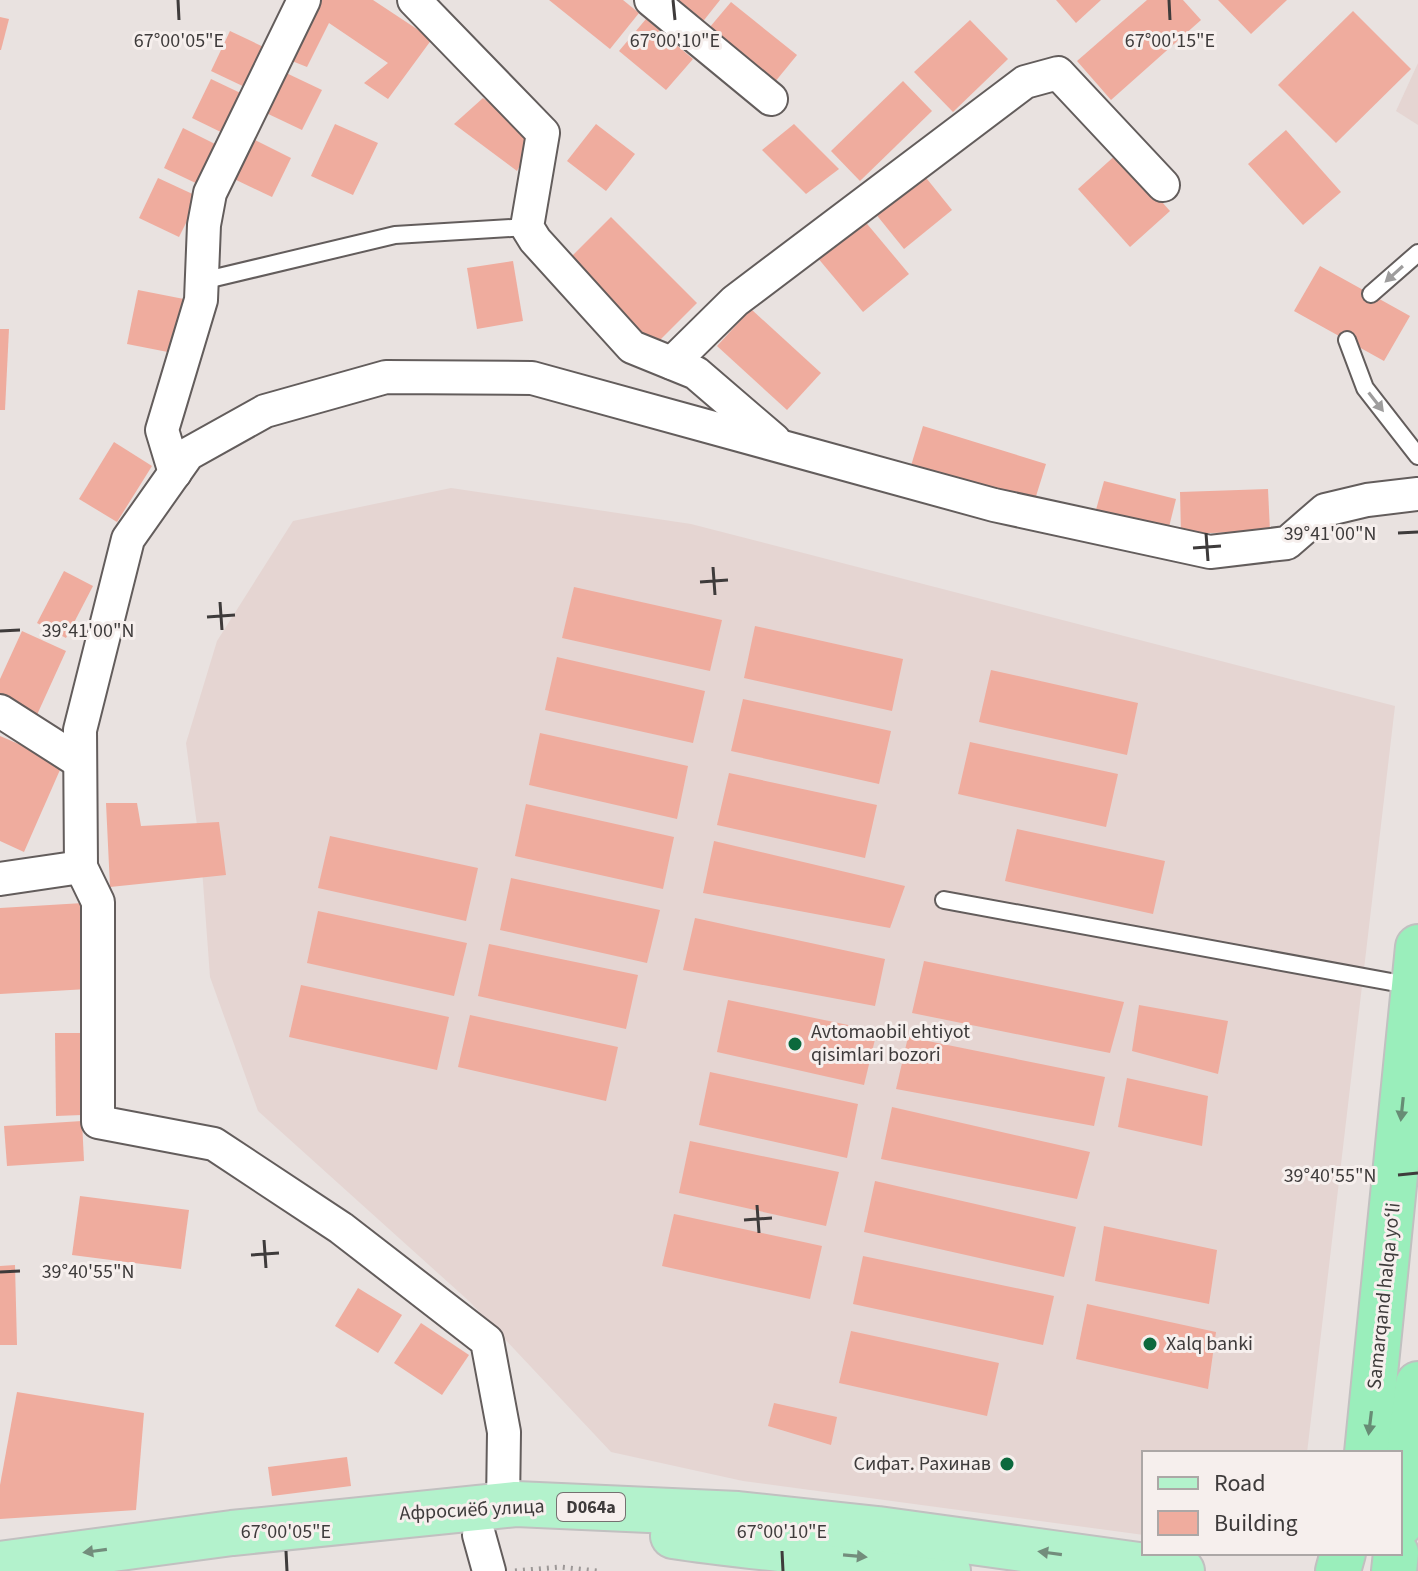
<svg xmlns="http://www.w3.org/2000/svg" width="1418" height="1571" viewBox="0 0 1418 1571" font-family="'Source Sans 3',sans-serif">
<rect width="100%" height="100%" fill="#e9e2e0"/>
<!-- built -->
<g fill="#e5d5d2">
<polygon points="1418,63 1418,125 1396,111"/>
<polygon points="451,488 691,524 1395,706 1307,1453 1144,1453 1144,1535 743,1481 611,1452 470,1302 258,1111 210,977 201,855 186,743 217,641 293,521"/>
</g>
<!-- building -->
<g fill="#efac9e">
<polygon points="310,0 373,0 432,39 388,99 364,83 388,63 329,23 307,67 282,57"/>
<polygon points="549,0 623,0 639,13 610,49"/>
<polygon points="661,0 720,0 697,29"/>
<polygon points="1056,0 1101,0 1076,23"/>
<polygon points="1147,0 1183,0 1201,20 1111,100 1077,61"/>
<polygon points="1218,0 1287,0 1251,34"/>
<polygon points="731,2 797,55 770,88 704,34"/>
<polygon points="1353,11 1411,69 1336,143 1278,85"/>
<polygon points="0,17 9,19 1,50 0,50"/>
<polygon points="646,19 693,59 666,90 619,51"/>
<polygon points="970,20 1008,59 953,112 914,72"/>
<polygon points="230,31 270,50 251,90 211,71"/>
<polygon points="282,71 322,90 302,130 262,111"/>
<polygon points="211,79 251,98 231,137 192,118"/>
<polygon points="903,81 932,111 860,181 831,151"/>
<polygon points="483,98 535,136 517,171 454,124"/>
<polygon points="335,124 378,143 353,195 311,176"/>
<polygon points="596,124 635,154 606,191 567,161"/>
<polygon points="794,124 839,169 806,194 762,150"/>
<polygon points="183,128 223,148 204,187 164,168"/>
<polygon points="1286,130 1341,192 1303,225 1248,164"/>
<polygon points="251,138 291,158 272,197 232,178"/>
<polygon points="1118,153 1170,211 1130,247 1078,189"/>
<polygon points="923,174 952,210 904,249 875,213"/>
<polygon points="158,178 199,197 179,237 139,218"/>
<polygon points="611,217 697,303 655,345 569,259"/>
<polygon points="863,219 909,274 863,312 817,257"/>
<polygon points="513,261 523,321 477,329 467,268"/>
<polygon points="1320,266 1410,316 1384,361 1294,311"/>
<polygon points="138,290 189,300 178,354 127,344"/>
<polygon points="751,309 821,373 787,410 717,346"/>
<polygon points="0,329 9,329 5,410 0,410"/>
<polygon points="923,426 1046,464 1033,506 910,469"/>
<polygon points="114,442 152,466 117,522 79,499"/>
<polygon points="1104,481 1176,499 1167,535 1094,517"/>
<polygon points="1268,489 1270,531 1181,534 1180,492"/>
<polygon points="64,571 93,586 66,638 37,623"/>
<polygon points="574,587 722,620 710,671 562,638"/>
<polygon points="755,626 903,659 892,711 744,678"/>
<polygon points="22,631 66,651 36,717 0,700 0,679"/>
<polygon points="557,657 705,691 693,743 545,710"/>
<polygon points="991,670 1138,703 1127,755 979,722"/>
<polygon points="743,699 891,731 879,784 731,751"/>
<polygon points="540,733 688,766 677,819 529,785"/>
<polygon points="0,736 63,763 24,852 0,841"/>
<polygon points="970,742 1118,774 1106,827 958,794"/>
<polygon points="729,773 877,805 865,858 717,825"/>
<polygon points="106,803 137,803 141,826 219,822 226,875 110,887"/>
<polygon points="526,804 674,837 663,889 515,856"/>
<polygon points="1017,829 1165,861 1153,914 1005,881"/>
<polygon points="330,836 478,868 466,921 318,888"/>
<polygon points="714,841 905,886 890,928 703,893"/>
<polygon points="511,878 660,910 647,963 500,930"/>
<polygon points="83,903 88,989 0,994 0,908"/>
<polygon points="318,911 467,943 454,996 307,963"/>
<polygon points="695,918 885,959 875,1006 683,970"/>
<polygon points="489,944 638,975 626,1029 478,996"/>
<polygon points="924,961 1124,1002 1110,1053 912,1013"/>
<polygon points="301,985 449,1017 437,1070 289,1037"/>
<polygon points="728,1000 877,1031 864,1085 717,1052"/>
<polygon points="1139,1005 1228,1021 1218,1074 1132,1051"/>
<polygon points="470,1015 618,1047 606,1101 458,1067"/>
<polygon points="55,1033 81,1033 82,1115 56,1116"/>
<polygon points="908,1037 1105,1077 1094,1126 896,1089"/>
<polygon points="710,1072 858,1104 847,1158 699,1125"/>
<polygon points="1127,1078 1208,1096 1202,1146 1118,1127"/>
<polygon points="892,1107 1090,1152 1077,1199 881,1159"/>
<polygon points="82,1121 84,1161 7,1166 4,1126"/>
<polygon points="690,1141 839,1172 826,1226 679,1193"/>
<polygon points="875,1181 1076,1227 1064,1277 864,1232"/>
<polygon points="80,1196 189,1210 181,1269 72,1255"/>
<polygon points="674,1214 822,1246 810,1299 662,1266"/>
<polygon points="1104,1226 1217,1250 1209,1304 1095,1281"/>
<polygon points="863,1256 1054,1296 1043,1345 853,1304"/>
<polygon points="15,1265 17,1345 0,1345 0,1266"/>
<polygon points="358,1288 402,1315 378,1353 335,1326"/>
<polygon points="1087,1304 1216,1332 1208,1389 1076,1359"/>
<polygon points="421,1323 469,1355 442,1395 394,1363"/>
<polygon points="851,1331 999,1363 987,1416 839,1383"/>
<polygon points="17,1392 144,1413 136,1510 0,1519 0,1485"/>
<polygon points="774,1403 837,1417 831,1445 768,1426"/>
<polygon points="347,1457 351,1486 272,1496 268,1467"/>
</g>
<g fill="none" stroke-linecap="round" stroke-linejoin="round">
<defs>
<g id="service">
<polyline points="202,281 395,235 527,227"/>
<polyline points="1371,294 1418,253"/>
<polyline points="1347,340 1365,388 1418,456"/>
<polyline points="944,900 1413,986"/>
</g>
<g id="minor">
<polyline points="414,0 543,133 527,227 535,240 632,347 696,373 774,440"/>
<polyline points="651,0 771,99"/>
<polyline points="672,363 735,301 1025,82 1058,73 1163,185"/>
<polyline points="175,473 162,430 201,300 204,225 210,193 304,0"/>
<polyline points="0,711 80,762"/>
<polyline points="0,879 81,867"/>
<polyline points="503,1505 504,1432 487,1341 341,1228 214,1144 98,1122 98,902 81,867 80,730 128,539 188,454 265,411 386,377 532,378 994,505 1210,552 1287,543 1325,510 1367,500 1418,494"/>
<polyline points="479,1535 489,1571"/>
</g>
<g id="primary">
<path d="M 673,1536 C 764,1550 857,1554 948,1571"/>
<polyline points="0,1564 232,1533 516,1504 738,1514 878,1529 1182,1571"/>
</g>
<g id="trunk">
<polyline points="1367,1453 1418,947"/>
<polyline points="1400,1524 1418,1384"/>
<polyline points="1338,1571 1343,1553"/>
<polyline points="1394,1571 1396,1553"/>
</g>
</defs>
<!-- service casing -->
<use href="#service" stroke="#635d5c" stroke-width="20"/>
<!-- minor casing -->
<use href="#minor" stroke="#635d5c" stroke-width="36"/>
<!-- primary casing -->
<use href="#primary" stroke="#c1c0c0" stroke-width="48"/>
<!-- trunk casing -->
<use href="#trunk" stroke="#c1c0c0" stroke-width="48"/>
<!-- path -->
<polyline stroke="#9d9897" stroke-width="5" stroke-dasharray="2 6" stroke-linecap="butt" points="515,1571 560,1567 597,1571"/>
<!-- service -->
<use href="#service" stroke="#fff" stroke-width="16"/>
<!-- minor -->
<use href="#minor" stroke="#fff" stroke-width="32"/>
<!-- primary -->
<use href="#primary" stroke="#b3f2cc" stroke-width="44"/>
<!-- trunk -->
<use href="#trunk" stroke="#9aeebb" stroke-width="44"/>
</g>
<!-- one-way arrows -->
<defs><path id="oneway-solid" d="M-6-.8H1V-3.2L6.5 0L1 3.2V.8H-6Z" transform="scale(2)"/></defs>
<g fill="#9e9d9d">
<use href="#oneway-solid" transform="translate(1394 274) rotate(138)"/>
<use href="#oneway-solid" transform="translate(1376 402) rotate(52)"/>
</g>
<g fill="#678c75">
<use href="#oneway-solid" transform="translate(1402 1109) rotate(96)"/>
<use href="#oneway-solid" transform="translate(1370 1423) rotate(97)"/>
</g>
<g fill="#738d7c">
<use href="#oneway-solid" transform="translate(95 1551) rotate(172)"/>
<use href="#oneway-solid" transform="translate(1050 1553) rotate(-172)"/>
<use href="#oneway-solid" transform="translate(855 1556) rotate(5)"/>
</g>
<!-- ticks -->
<path fill="none" stroke="#3e3b3b" stroke-width="3" d="M 178,0 L 179,20M 673,0 L 675,20M 1169,0 L 1170,20M 1206,533 L 1208,561M 1398,533 L 1418,532M 1193,548 L 1221,546M 713,567 L 715,595M 700,582 L 728,580M 220,602 L 222,630M 207,617 L 235,615M 0,631 L 20,630M 1398,1175 L 1418,1173M 757,1205 L 759,1233M 744,1220 L 772,1218M 264,1240 L 266,1268M 251,1255 L 279,1253M 0,1272 L 20,1271M 286,1551 L 287,1571M 782,1551 L 783,1571"/>
<!-- markers -->
<g fill="#0c693d" stroke="#f6efed" stroke-width="3">
<circle cx="795" cy="1044" r="8"/>
<circle cx="1150" cy="1344" r="8"/>
<circle cx="1007" cy="1464" r="8"/>
</g>
<g text-anchor="middle" dominant-baseline="central" stroke-width="6" stroke-linejoin="round" paint-order="stroke">
<!-- shield labels -->
<rect fill="#f6efed" stroke="#757170" stroke-width="2" x="557" y="1493" width="68" height="28" rx="6"/>
<g font-size="18" font-weight="bold" fill="#3e3b3b">
<text x="591" y="1507">D064a</text>
</g>
<!-- poi labels -->
<g font-size="20" fill="#3e3b3b" stroke="#f6efed" text-anchor="start">
<text x="811" y="1032">Avtomaobil ehtiyot<tspan x="811" dy="23">qisimlari bozori</tspan></text>
<text x="1166" y="1344">Xalq banki</text>
<text x="991" y="1464" text-anchor="end">Сифат. Рахинав</text>
</g>
<!-- street labels -->
<g font-size="20" fill="#3e3b3b" stroke="#f6efed">
<text transform="translate(1384 1296) rotate(-84)">Samarqand halqa yoʻli</text>
<text transform="translate(472 1510) rotate(-3)">Афросиёб улица</text>
</g>
</g>
<g font-size="20" text-anchor="middle" fill="#3e3b3b" stroke="#f6efed" stroke-width="6" stroke-linejoin="round" paint-order="stroke">
<text x="179" y="47">67°00'05"E</text>
<text x="675" y="47">67°00'10"E</text>
<text x="1170" y="47">67°00'15"E</text>
<text x="1330" y="540">39°41'00"N</text>
<text x="88" y="637">39°41'00"N</text>
<text x="1330" y="1182">39°40'55"N</text>
<text x="88" y="1278">39°40'55"N</text>
<text x="286" y="1538">67°00'05"E</text>
<text x="782" y="1538">67°00'10"E</text>
</g>
<!-- legend -->
<rect x="1142" y="1451" width="260" height="104" fill="#f6efed" stroke="#aca7a6" stroke-width="2"/>
<rect x="1158" y="1477" width="40" height="12" fill="#b3f2cc" stroke="#aca7a6" stroke-width="2"/>
<text x="1214" y="1491" font-size="24" fill="#3e3b3b">Road</text>
<rect x="1158" y="1511" width="40" height="24" fill="#efac9e" stroke="#aca7a6" stroke-width="2"/>
<text x="1214" y="1531" font-size="24" fill="#3e3b3b">Building</text>
</svg>
